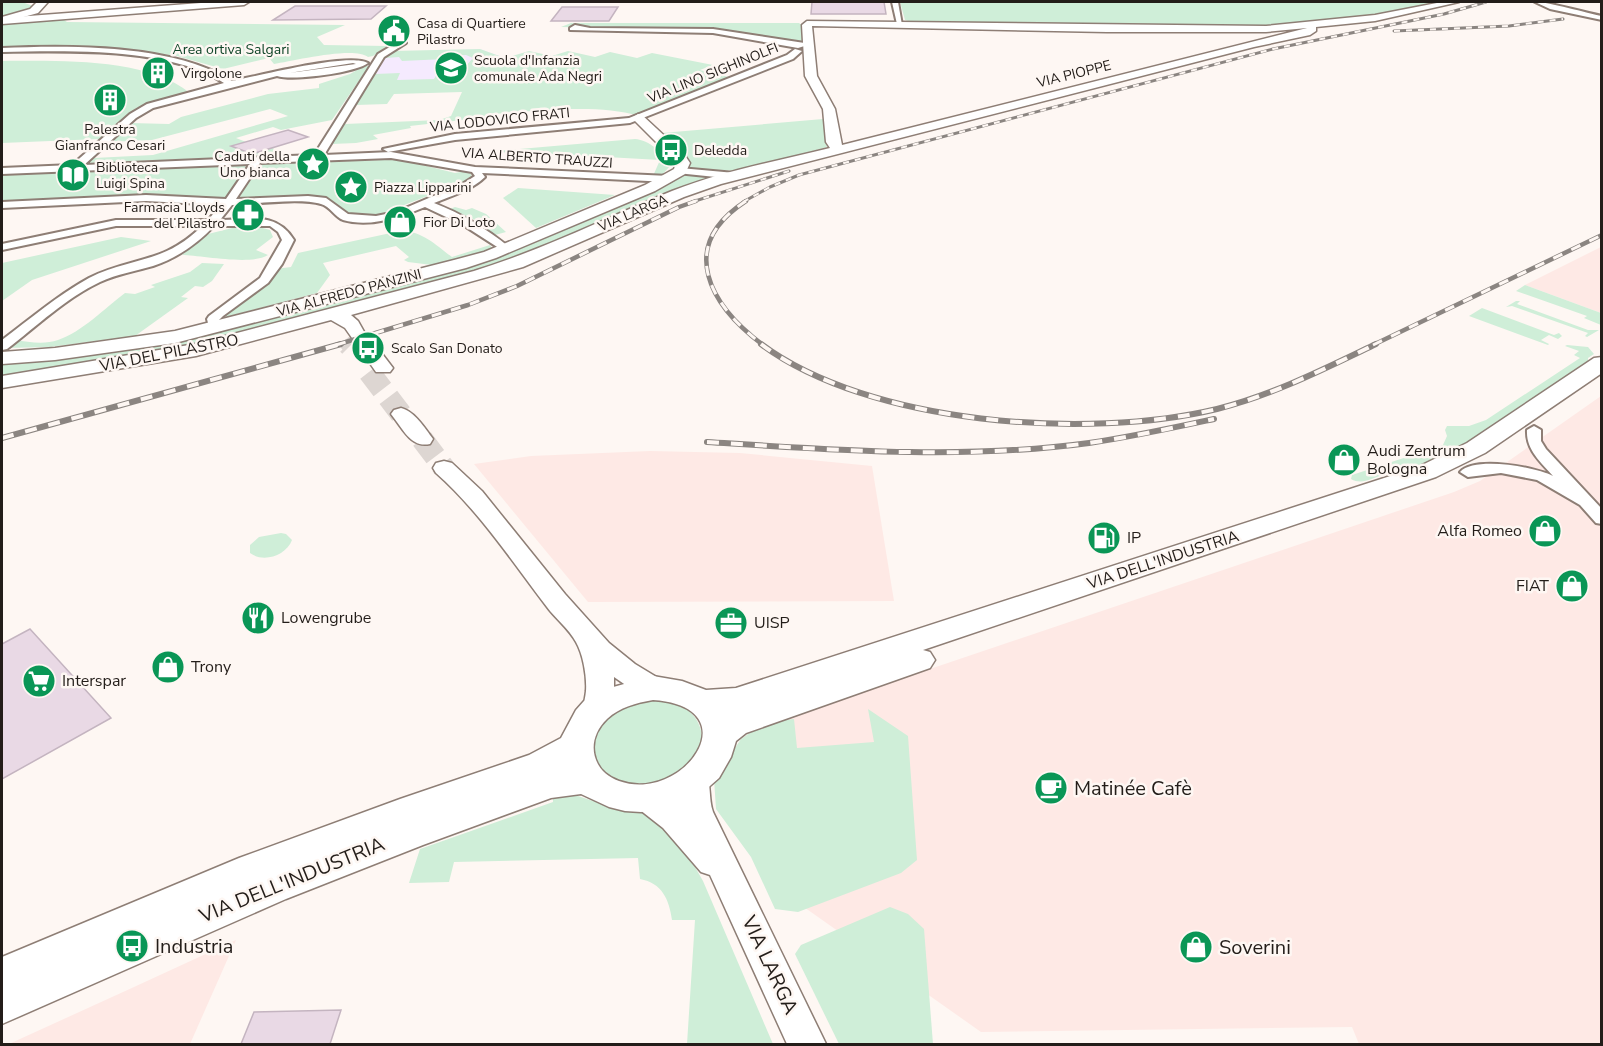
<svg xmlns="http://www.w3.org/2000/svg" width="1603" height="1046" viewBox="0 0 1603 1046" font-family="'Nunito Sans',sans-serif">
<rect width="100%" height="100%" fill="#fef7f3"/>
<!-- industrial -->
<g fill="#fee9e5">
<polygon points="1601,247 1601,313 1525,285"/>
<polygon points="1601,396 1601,1044 1359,1044 1352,1027 981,1032 767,881 759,730 788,717 1454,492 1480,481"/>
<polygon points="650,451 740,453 872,466 894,601 588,602 474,464 531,456"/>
<polygon points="236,940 190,1044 9,1044 134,987"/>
</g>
<!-- education -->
<polygon fill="#f5eafe" points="480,49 505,58 508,86 368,85 387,54"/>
<!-- green -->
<g fill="#cfeed8">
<polygon points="2,2 22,2 33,6 31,10 2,19"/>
<polygon points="900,2 1441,2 1360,17 1250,27 911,22 905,20"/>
<path d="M 64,18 L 64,20 L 67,22 L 345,25 L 317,37 L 324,45 L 387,46 L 373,56 L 368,57 C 354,46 293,61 274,64 L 269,58 L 223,69 L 177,56 L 125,49 L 2,47 L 2,23 Z"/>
<polygon points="571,23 799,23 803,26 802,42 784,42 717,30 561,27"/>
<path d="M 480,49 L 505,58 L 529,51 L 552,56 L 568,51 L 595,57 L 610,52 L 637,58 L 652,53 L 713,65 L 700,70 L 737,79 L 638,116 C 597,103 533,112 490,114 L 489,117 L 410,126 L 411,128 L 373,135 L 378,139 L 356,143 L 332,144 L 345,124 L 439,120 L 451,116 L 462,92 L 394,94 L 387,104 L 356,105 L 375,74 L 400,73 L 397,80 L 434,79 L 440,69 L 464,68 L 473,58 L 466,55 L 448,56 L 445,59 L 402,61 L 399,57 L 385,58 L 392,51 Z"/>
<path d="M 2,61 C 57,61 145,57 190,93 L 136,108 L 99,139 L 2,143 Z"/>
<polygon points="364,66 369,66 332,120 281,130 273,127 236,138 246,142 232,146 252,154 272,148 291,155 87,163 94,158 153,155 288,116 270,109 152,140 108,142 130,123 169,124 181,117 268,94 319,88 319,84 350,74"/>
<path d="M 823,119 L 827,147 L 740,171 L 688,169 C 691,153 674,143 662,133 Z"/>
<path d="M 635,139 C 649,140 664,153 670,166 L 661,176 L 653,176 L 660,160 L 517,152 L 514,154 L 495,151 Z"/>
<path d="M 390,157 L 455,173 L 466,171 L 471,174 L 472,179 L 399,207 L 404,209 C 388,215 364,222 348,213 C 339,209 333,201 324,197 L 239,198 L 259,164 L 381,160 Z"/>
<polygon points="211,164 247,164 225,199 162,194 2,202 2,173"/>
<polygon points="687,174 721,175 502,264 194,347 2,379 2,364 28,363 178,342 465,267 649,193"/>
<polygon points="518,188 615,195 536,228 503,198"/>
<polygon points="455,207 466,210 472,208 486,214 506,232 495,235 473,219 450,209"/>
<path d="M 236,227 L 259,227 L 270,230 L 273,237 L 256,250 L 268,255 C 251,266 200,255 182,255 L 208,234 Z"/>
<path d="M 400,231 C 421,230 436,245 452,257 L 490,245 L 492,248 L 468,258 L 465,257 L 432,265 L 408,262 L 404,260 L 409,257 L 396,246 L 323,263 L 330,275 L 317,293 L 225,317 L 224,315 L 275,269 L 291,267 L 298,253 Z"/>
<polygon points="121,237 151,241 32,280 2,301 2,263"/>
<path d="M 202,263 L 224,264 L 212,281 L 203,287 L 195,286 L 181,297 L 188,298 L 135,336 L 50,347 L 5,348 L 15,340 C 29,342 44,345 58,340 C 82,332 105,308 125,293 L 135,294 L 155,287 L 151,285 L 190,272 Z"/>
<polygon points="1525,285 1601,313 1601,325 1584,318 1587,316 1516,291"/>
<polygon points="1516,301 1520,301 1517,304 1588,330 1599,330 1587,337 1585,336 1588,333 1512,306 1506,307"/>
<polygon points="1482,308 1554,335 1559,333 1562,336 1558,339 1549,335 1541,340 1549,344 1548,345 1469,316"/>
<path d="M 1567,345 L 1588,347 L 1594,354 L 1588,358 L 1588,363 C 1536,398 1459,460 1400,474 C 1396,475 1391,473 1387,474 C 1375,476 1363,486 1351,479 L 1352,475 L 1443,445 L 1447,436 L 1445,430 L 1447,426 L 1469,426 L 1486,420 L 1580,358 L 1574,355 L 1579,351 L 1565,346 Z"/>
<path d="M 281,533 L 286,534 L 292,540 C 286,556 263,563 250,553 L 250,545 L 259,537 Z"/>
<path d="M 648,700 C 658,700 670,701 679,705 C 700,713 709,740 696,758 C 679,781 639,791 613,778 C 583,763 589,723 617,710 C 626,705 638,703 648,700 Z"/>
<polygon points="868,709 908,736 917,860 901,873 798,912 775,909 751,857 716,809 714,779 741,739 766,722 794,719 797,748 874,742"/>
<path d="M 569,793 L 614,808 L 649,813 L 687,853 L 703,881 L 773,1044 L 687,1044 L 695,920 L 672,920 C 669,899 662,883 640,879 L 638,858 L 454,862 L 449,882 L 409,883 L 420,849 L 553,802 L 553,797 Z"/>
<polygon points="890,907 908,914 924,929 933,1044 839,1044 795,954 801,945"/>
</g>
<!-- building -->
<g fill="#e9d9e5" stroke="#c4b4c0" stroke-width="1.5">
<polygon points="812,2 884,2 886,14 811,14"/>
<polygon points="295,6 386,6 371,19 273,20"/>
<polygon points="562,7 618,7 609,21 551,21"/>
<polygon points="288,130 308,137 252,154 231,146"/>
<polygon points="30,629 111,718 2,779 2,644"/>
<polygon points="341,1010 330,1044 241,1044 254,1012"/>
</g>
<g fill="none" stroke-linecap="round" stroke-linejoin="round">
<!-- secondary-tunnel-far1 -->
<polyline stroke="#ddd6d2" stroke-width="16" stroke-dasharray="16 8" stroke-linecap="butt" points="345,340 349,345"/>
<!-- secondary-tunnel -->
<g stroke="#ddd6d2" stroke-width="22" stroke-dasharray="22 10" stroke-linecap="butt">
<polyline points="348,344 350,346"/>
<polyline points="369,372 401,414"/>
<polyline points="422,439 444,468"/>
</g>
<defs>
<g id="street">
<polygon points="892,2 898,2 902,25 897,24"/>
<path d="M 1535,2 C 1545,1 1587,13 1602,16 L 1602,20 L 1550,9 Z"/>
<polygon points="575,25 590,28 713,29 811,44 798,48 713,33 570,30 570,28"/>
<path d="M 403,39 L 406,43 L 384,57 L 324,155 L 391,152 L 475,167 L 669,176 L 674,179 L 669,182 L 482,173 L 485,177 C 472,190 451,196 434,203 C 462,214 486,228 509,247 L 511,249 L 505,252 L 463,225 L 425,207 C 401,217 370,228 343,220 C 335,217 330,206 321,204 C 300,198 255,204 232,205 L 220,220 C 251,220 276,211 294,240 L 282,264 L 268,283 L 223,316 L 219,320 L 221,328 L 220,331 L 210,331 L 207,319 L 209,316 L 260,278 L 282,240 L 278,232 L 270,226 L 214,226 C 197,244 177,258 153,266 C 136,271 117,274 100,282 C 66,298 37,326 7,349 L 2,350 L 2,340 C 30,319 58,295 89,278 C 130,257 165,264 202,226 L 116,226 L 2,250 L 2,244 L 116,220 L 208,220 L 221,205 L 146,201 L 2,208 L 2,202 L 146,195 L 226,199 L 250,164 L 2,174 L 2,168 L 72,165 L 130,114 L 147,104 L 224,83 C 169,47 67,51 2,52 L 2,48 C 69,45 174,44 232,81 C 258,76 349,52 368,63 C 355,73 293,81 277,76 L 153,108 L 136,118 L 84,165 L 314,155 L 378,54 ZM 353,63 L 356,64 L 289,73 ZM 391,158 L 472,172 L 475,176 L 464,183 L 396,212 L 376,216 L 348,214 L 326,198 L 308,196 L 236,199 L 260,163 Z"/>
<polygon points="795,49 802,51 793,59 630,123 455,140 388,152 383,149 455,134 629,118 787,55"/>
<polygon points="680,168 735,173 740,176 735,179 677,173 677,169"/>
<path d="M 1534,426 L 1541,430 L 1541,441 L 1546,449 L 1602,509 L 1602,524 L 1596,523 L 1580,505 L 1537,480 L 1501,473 L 1468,477 L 1460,472 C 1475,456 1535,467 1553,476 C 1540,461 1526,450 1527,430 Z"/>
</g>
<g id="secondary">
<polygon points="214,2 249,2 244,5 2,24 2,18"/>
<path d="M 1442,2 L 1459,2 L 1375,21 L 1316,27 L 1316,31 L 1310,35 L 1254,47 L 721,184 L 684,197 L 523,267 L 351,315 L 358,321 L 367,337 L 370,338 L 393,368 L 390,372 L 376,372 L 345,328 L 331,320 L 196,356 L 2,388 L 2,376 L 195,344 L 474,271 C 542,250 606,218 672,191 C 723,171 778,161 830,148 L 826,142 L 823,109 L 805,76 L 802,25 L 807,21 L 1266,26 L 1375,15 ZM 812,26 L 1107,32 L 1266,32 L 1307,28 L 842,145 L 835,109 L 817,76 Z"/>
<polygon points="638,114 642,115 684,154 690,163 685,174 655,191 496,258 466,268 175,343 55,360 2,364 2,352 55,348 175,331 454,260 484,252 645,185 674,169 676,163 674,160 632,118"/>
<path d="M 401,408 C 414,411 425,428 433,439 L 430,444 C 412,448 404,431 394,418 L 391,414 L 394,410 Z"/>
<path d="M 444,461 L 452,463 L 482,491 L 565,594 L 609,643 L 635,664 L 663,681 L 667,688 L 663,695 C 644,701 629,687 614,677 L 614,699 L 607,717 L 597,720 L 587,717 C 581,707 585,702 586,691 C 587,676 583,654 576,642 C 569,629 555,618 547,607 C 511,560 480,512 436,473 L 433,468 L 436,463 Z"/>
<path d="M 694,768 L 705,771 C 712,784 708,798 713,812 L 826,1044 L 787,1044 L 710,875 L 701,872 L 663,828 L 635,806 L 630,797 L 635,788 C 652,782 664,791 678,802 L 678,780 L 683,771 Z"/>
</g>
<g id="primary">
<polygon points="37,2 48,2 38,13 2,23 2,17 30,9"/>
<path d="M 1602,357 L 1602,373 L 1485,453 L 1436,477 L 923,650 L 930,652 L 935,660 L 930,668 L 746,733 L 736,741 L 731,757 L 719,778 L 702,793 L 687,800 L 658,810 L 641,812 L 625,811 L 609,807 L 581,794 L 551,798 L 423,845 L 286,899 L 2,1024 L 2,957 L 239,858 L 400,799 L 529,755 L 561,738 L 576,710 L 584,701 L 606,689 L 653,676 L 682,681 L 706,690 L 736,688 L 1418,467 L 1467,443 L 1594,358 ZM 653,700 C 752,707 683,804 619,781 C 591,771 585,740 607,719 C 620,707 636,703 653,700 Z"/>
</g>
</defs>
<!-- street casing -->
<use href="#street" stroke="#8e7e75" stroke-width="4"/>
<!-- secondary casing -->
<use href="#secondary" stroke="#8e7e75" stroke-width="3"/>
<!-- primary casing -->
<use href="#primary" stroke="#8e7e75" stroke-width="3"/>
<!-- street -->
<use href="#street" fill="#fff" fill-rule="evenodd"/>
<!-- secondary -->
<use href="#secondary" fill="#fff" fill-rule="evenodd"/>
<!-- primary -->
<use href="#primary" fill="#fff" fill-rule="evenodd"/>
<defs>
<g id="rail-far2">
<polyline points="1394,31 1509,26 1563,19"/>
<polyline points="692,202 789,171"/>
<polyline points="743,202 770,187 799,175 1273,49 1444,14 1486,2"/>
</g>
<g id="rail-far1">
<path d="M 746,201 C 675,247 711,306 763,345"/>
<polyline points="336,345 468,305 517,286 679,207 696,201"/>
<polyline points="1373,345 1602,235"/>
</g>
<g id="rail">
<path d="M 761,344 C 869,425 1088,440 1217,409 C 1273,395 1324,369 1376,344"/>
<polyline points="2,438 341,344"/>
<path d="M 707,442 C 834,450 963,460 1089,443 C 1131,437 1172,428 1214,419"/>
</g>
</defs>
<!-- rail-far2 casing -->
<use href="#rail-far2" stroke="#8b8581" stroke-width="3"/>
<!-- rail-far1 casing -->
<use href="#rail-far1" stroke="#8b8581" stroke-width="4.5"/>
<!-- rail casing -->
<use href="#rail" stroke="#8b8581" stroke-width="6"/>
<!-- rail-far2 -->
<use href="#rail-far2" stroke="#fef7f3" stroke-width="2" stroke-dasharray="6" stroke-linecap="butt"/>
<!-- rail-far1 -->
<use href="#rail-far1" stroke="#fef7f3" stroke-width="3" stroke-dasharray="10" stroke-linecap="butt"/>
<!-- rail -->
<use href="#rail" stroke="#fef7f3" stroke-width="4" stroke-dasharray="12" stroke-linecap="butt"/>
</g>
<!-- icons -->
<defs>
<symbol id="civic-disc" viewBox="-11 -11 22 22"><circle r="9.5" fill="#0a9656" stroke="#fef7f3"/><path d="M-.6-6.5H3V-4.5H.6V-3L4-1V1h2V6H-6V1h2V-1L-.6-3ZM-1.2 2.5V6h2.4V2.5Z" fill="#fff"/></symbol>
<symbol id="school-disc" viewBox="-11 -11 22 22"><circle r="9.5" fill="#0a9656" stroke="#fef7f3"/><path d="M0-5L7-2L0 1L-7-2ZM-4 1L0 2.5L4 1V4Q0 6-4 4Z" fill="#fff"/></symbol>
<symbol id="building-disc" viewBox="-11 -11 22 22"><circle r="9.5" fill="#0a9656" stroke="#fef7f3"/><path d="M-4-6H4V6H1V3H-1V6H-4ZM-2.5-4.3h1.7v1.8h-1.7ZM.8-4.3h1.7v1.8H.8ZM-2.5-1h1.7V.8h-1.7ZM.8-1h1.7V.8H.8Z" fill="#fff"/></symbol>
<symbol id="bus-disc" viewBox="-11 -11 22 22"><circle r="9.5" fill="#0a9656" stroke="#fef7f3"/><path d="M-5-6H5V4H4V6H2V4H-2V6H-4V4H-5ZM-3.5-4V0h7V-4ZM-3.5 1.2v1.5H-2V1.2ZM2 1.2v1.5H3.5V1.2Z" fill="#fff"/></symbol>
<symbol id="sight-disc" viewBox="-11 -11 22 22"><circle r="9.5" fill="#0a9656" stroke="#fef7f3"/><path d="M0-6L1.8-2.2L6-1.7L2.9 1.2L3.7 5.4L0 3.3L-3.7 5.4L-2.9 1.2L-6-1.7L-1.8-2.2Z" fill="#fff"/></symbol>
<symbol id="library-disc" viewBox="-11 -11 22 22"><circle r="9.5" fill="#0a9656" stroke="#fef7f3"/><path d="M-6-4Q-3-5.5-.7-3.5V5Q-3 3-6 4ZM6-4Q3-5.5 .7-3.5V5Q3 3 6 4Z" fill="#fff"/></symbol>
<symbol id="pharmacy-disc" viewBox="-11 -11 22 22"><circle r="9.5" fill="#0a9656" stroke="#fef7f3"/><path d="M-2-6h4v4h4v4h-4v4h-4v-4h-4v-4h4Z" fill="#fff"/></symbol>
<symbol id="shop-disc" viewBox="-11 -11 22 22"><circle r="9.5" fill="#0a9656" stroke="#fef7f3"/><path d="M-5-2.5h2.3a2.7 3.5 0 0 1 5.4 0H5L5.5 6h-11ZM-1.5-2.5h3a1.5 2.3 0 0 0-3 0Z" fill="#fff"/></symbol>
<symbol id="fuel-disc" viewBox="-11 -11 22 22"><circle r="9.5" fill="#0a9656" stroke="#fef7f3"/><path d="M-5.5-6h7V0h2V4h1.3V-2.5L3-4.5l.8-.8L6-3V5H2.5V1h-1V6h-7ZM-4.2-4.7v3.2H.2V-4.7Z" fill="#fff"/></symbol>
<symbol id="restaurant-disc" viewBox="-11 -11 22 22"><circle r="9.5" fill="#0a9656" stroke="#fef7f3"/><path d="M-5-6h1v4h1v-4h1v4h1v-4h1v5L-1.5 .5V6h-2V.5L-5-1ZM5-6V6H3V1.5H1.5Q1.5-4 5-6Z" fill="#fff"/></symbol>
<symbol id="office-disc" viewBox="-11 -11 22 22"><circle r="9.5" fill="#0a9656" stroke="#fef7f3"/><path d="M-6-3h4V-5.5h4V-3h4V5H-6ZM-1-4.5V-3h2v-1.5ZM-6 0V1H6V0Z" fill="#fff"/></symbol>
<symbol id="supermarket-disc" viewBox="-11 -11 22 22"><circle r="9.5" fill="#0a9656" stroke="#fef7f3"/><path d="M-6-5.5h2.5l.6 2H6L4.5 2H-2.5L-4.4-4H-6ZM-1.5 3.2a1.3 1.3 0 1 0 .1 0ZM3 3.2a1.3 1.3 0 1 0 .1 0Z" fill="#fff"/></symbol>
<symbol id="cafe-disc" viewBox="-11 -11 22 22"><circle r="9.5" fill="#0a9656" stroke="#fef7f3"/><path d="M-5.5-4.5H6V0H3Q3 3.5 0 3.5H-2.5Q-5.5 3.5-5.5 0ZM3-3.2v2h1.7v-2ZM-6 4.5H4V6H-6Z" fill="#fff"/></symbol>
</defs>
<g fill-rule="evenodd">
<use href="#civic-disc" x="375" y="12" width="38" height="38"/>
<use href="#school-disc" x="432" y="49" width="38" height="38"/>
<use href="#building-disc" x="139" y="54" width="38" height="38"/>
<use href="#building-disc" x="91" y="81" width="38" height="38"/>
<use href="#bus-disc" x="652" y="131" width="38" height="38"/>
<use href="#sight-disc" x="294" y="145" width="38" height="38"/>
<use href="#library-disc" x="54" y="156" width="38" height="38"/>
<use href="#sight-disc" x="332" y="168" width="38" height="38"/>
<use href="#pharmacy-disc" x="229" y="196" width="38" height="38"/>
<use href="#shop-disc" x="381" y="203" width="38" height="38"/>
<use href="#bus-disc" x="349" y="329" width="38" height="38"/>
<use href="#shop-disc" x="1325" y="441" width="38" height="38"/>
<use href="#shop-disc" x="1526" y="512" width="38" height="38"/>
<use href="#fuel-disc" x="1085" y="519" width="38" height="38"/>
<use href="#shop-disc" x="1553" y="567" width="38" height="38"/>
<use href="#restaurant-disc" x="239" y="599" width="38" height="38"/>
<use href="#office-disc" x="712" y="604" width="38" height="38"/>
<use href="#shop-disc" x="149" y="648" width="38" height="38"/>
<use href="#supermarket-disc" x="20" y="662" width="38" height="38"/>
<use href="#cafe-disc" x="1032" y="769" width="38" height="38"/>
<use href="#bus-disc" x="113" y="927" width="38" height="38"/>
<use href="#shop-disc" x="1177" y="928" width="38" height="38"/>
</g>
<g text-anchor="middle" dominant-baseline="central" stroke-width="5" stroke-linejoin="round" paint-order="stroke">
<!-- far-poi labels -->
<g font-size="14" fill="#231d19" stroke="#fef7f3" text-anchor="start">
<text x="417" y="23">Casa di Quartiere<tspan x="417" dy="16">Pilastro</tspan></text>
<text x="474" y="60">Scuola d'Infanzia<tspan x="474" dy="16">comunale Ada Negri</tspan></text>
<text x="181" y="73">Virgolone</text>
<text x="110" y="129" text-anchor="middle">Palestra<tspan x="110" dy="16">Gianfranco Cesari</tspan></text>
<text x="694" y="150">Deledda</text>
<text x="290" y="156" text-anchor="end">Caduti della<tspan x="290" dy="16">Uno bianca</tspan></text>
<text x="96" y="167">Biblioteca<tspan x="96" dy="16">Luigi Spina</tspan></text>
<text x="374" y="187">Piazza Lipparini</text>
<text x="225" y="207" text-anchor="end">Farmacia Lloyds<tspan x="225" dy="16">del Pilastro</tspan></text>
<text x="423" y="222">Fior Di Loto</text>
<text x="391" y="348">Scalo San Donato</text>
</g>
<!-- far-park labels -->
<g font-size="14" fill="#104629" stroke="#fef7f3">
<text x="231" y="49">Area ortiva Salgari</text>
</g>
<!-- far-street labels -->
<g font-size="14" fill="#231d19" stroke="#fef7f3">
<text transform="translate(713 73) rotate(-22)">VIA LINO SIGHINOLFI</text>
<text transform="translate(1074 74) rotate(-14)">VIA PIOPPE</text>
<text transform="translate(500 120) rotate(-6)">VIA LODOVICO FRATI</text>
<text transform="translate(537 158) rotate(4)">VIA ALBERTO TRAUZZI</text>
<text transform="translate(633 213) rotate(-23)">VIA LARGA</text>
<text transform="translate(349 293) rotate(-15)">VIA ALFREDO PANZINI</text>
</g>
<!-- street labels -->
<g font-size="16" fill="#231d19" stroke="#fef7f3">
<text transform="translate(169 353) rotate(-11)">VIA DEL PILASTRO</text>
<text transform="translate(1163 560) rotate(-18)">VIA DELL'INDUSTRIA</text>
</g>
<!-- poi labels -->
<g font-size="16" fill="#231d19" stroke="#fef7f3" text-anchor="start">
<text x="1367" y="451">Audi Zentrum<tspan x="1367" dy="18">Bologna</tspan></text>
<text x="1522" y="531" text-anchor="end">Alfa Romeo</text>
<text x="1127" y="538">IP</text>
<text x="1549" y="586" text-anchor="end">FIAT</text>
<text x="281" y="618">Lowengrube</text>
<text x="754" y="623">UISP</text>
<text x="191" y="667">Trony</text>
<text x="62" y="681">Interspar</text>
</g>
<!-- near-poi labels -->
<g font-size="20" fill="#231d19" stroke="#fef7f3" text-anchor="start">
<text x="1074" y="788">Matinée Cafè</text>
<text x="155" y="946">Industria</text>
<text x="1219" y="947">Soverini</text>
</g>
<!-- near-street labels -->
<g font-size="20" fill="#231d19" stroke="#fef7f3">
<text transform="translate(292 880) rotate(-22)">VIA DELL'INDUSTRIA</text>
<text transform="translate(770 965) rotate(65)">VIA LARGA</text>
</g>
</g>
<!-- border -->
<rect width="1603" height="1046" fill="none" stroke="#231d19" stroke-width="6"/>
</svg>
